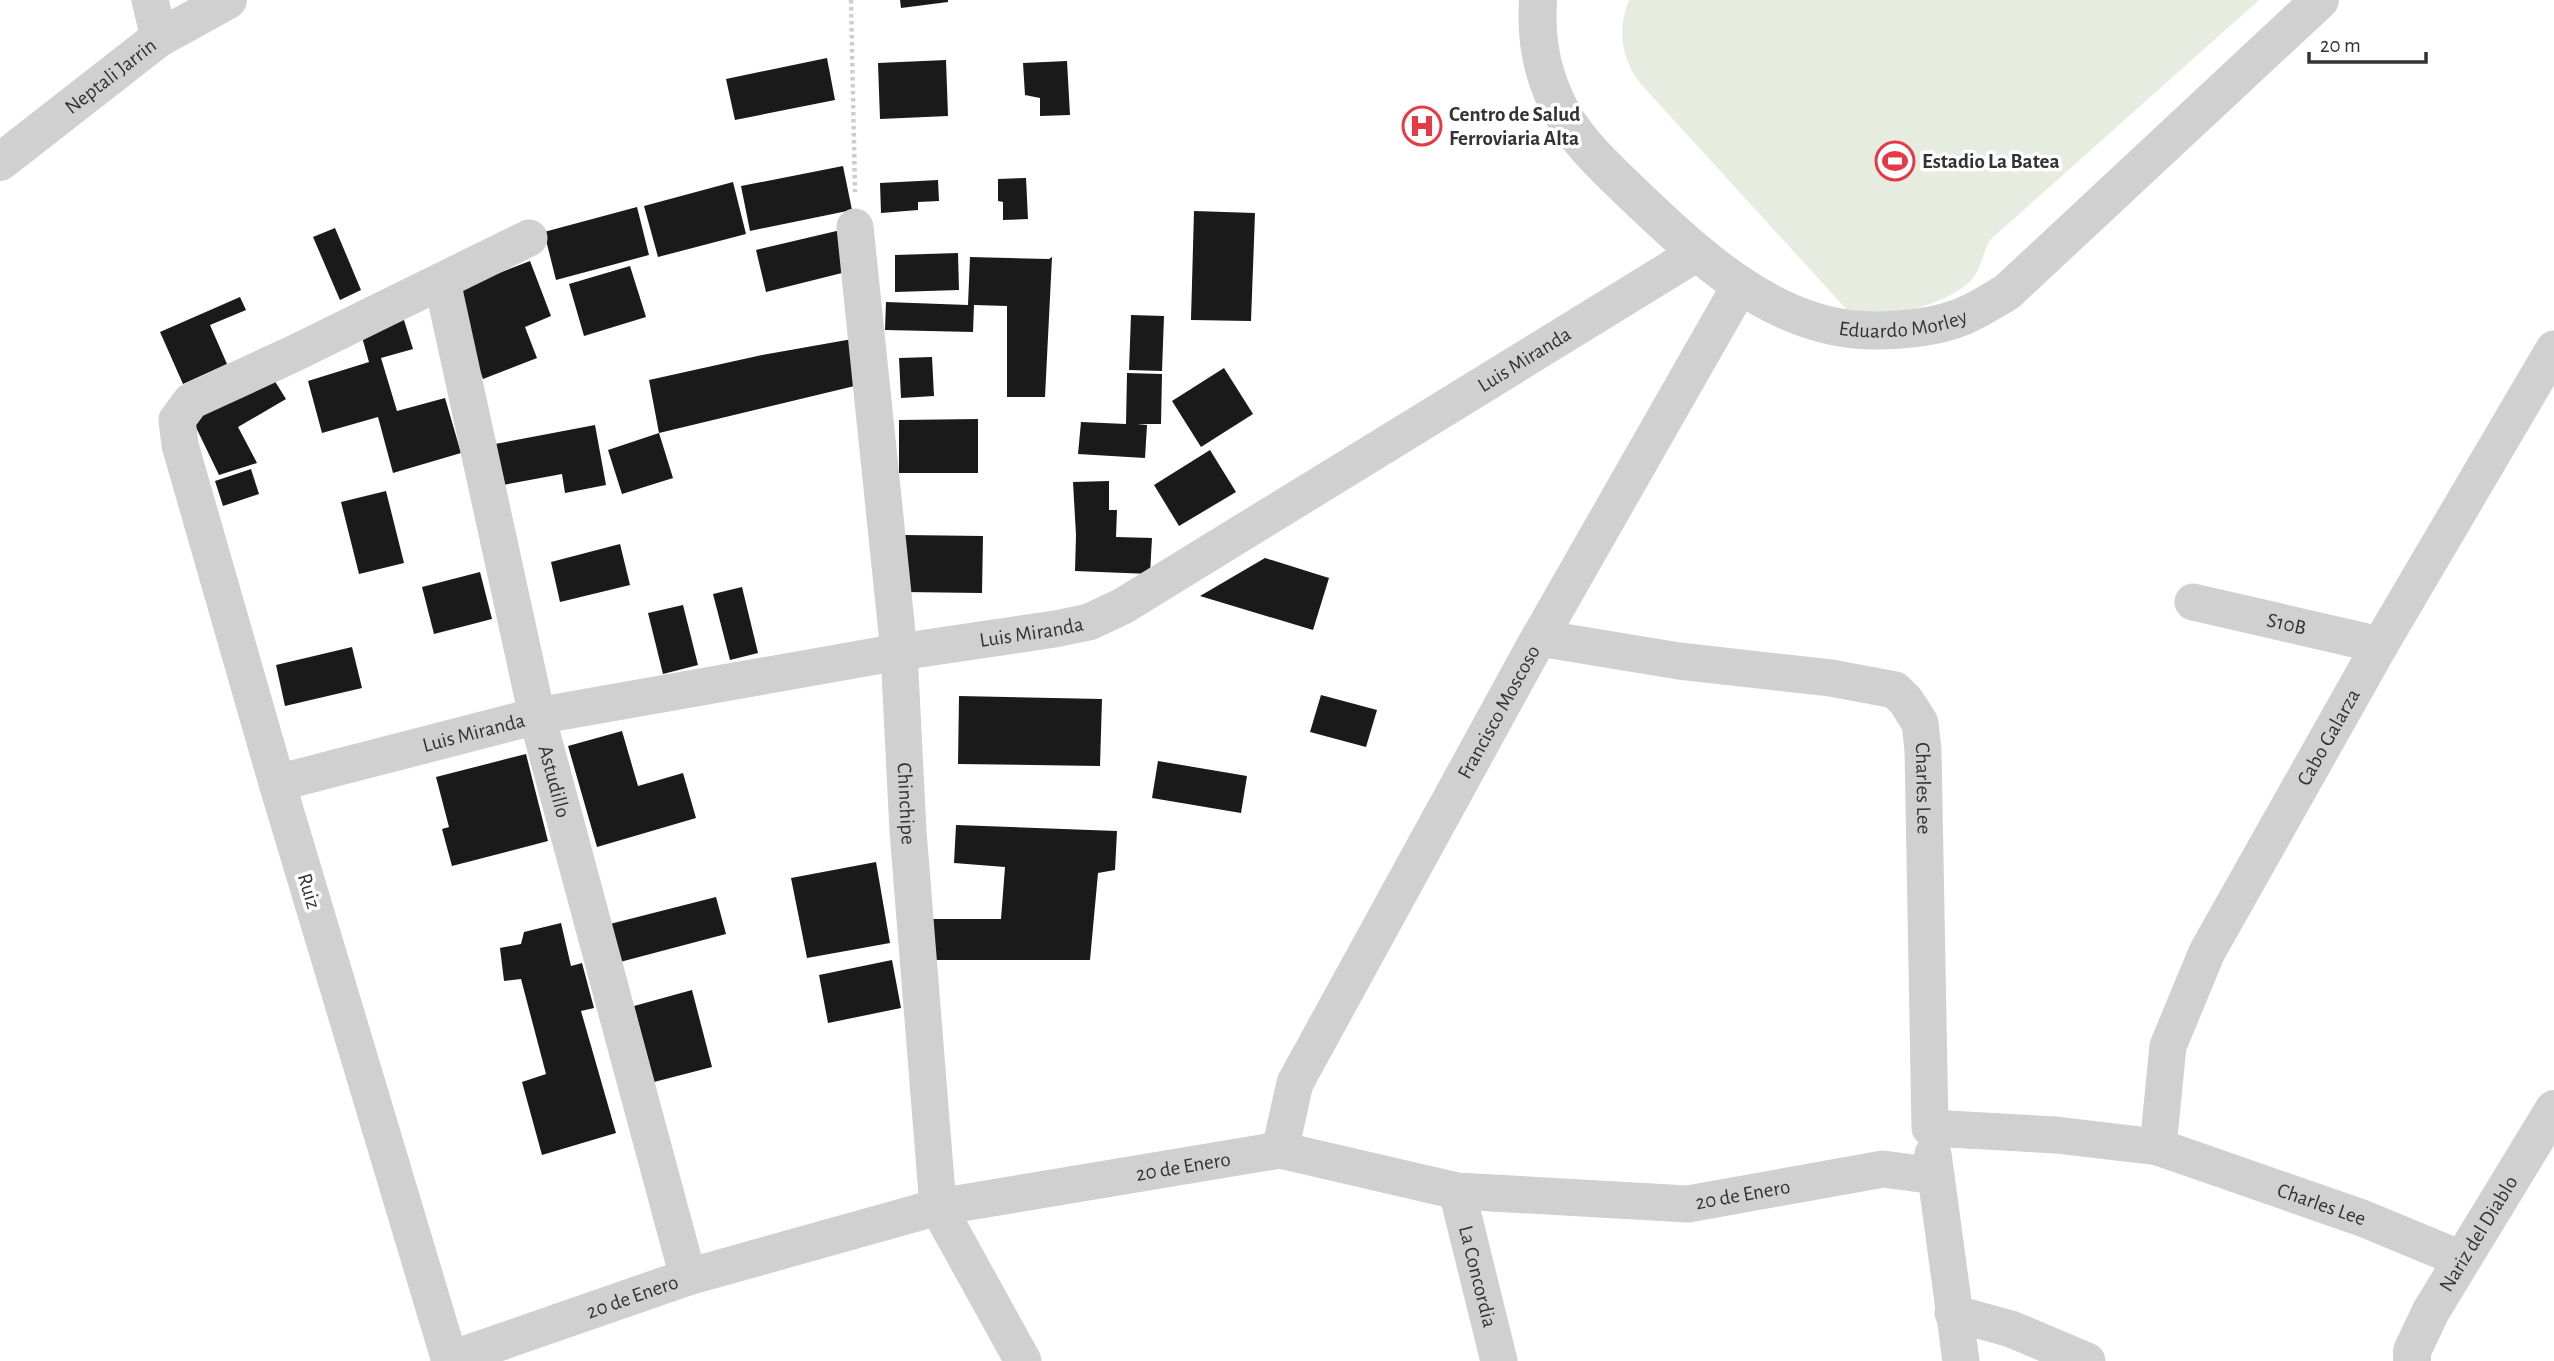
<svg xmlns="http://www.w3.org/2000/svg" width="2554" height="1361" viewBox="0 0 2554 1361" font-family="'Alegreya Sans',sans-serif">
<rect width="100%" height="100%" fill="#fff"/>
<!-- green -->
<path fill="#e6ecdf" d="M 1629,0 L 2259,0 L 1990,240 C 1983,253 1981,268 1972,279 C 1958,296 1919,309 1898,313 C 1883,315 1864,312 1849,312 L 1639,82 C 1621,56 1617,30 1629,0 Z"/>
<!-- building -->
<g fill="#1a1a1a">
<polygon points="900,0 948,0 948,2 901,8"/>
<polygon points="827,58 835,100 735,120 726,79"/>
<polygon points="946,60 948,116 880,119 878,63"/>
<polygon points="1067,61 1070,115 1040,116 1040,98 1025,95 1023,63"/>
<polygon points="843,166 852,210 750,231 741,186"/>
<polygon points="1026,178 1028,219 1003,220 1003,202 998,201 998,179"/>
<polygon points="938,180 939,201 918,202 918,210 881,213 880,183"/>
<polygon points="733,182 746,234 658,257 644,206"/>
<polygon points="637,207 649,255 556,280 544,232"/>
<polygon points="1194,211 1255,213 1251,321 1191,320"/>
<polygon points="335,228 361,290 340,300 313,237"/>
<polygon points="845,229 854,270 766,292 756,250"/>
<polygon points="958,253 959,290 895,292 895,255"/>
<polygon points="970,257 1049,259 1052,257 1045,397 1007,397 1007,306 974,305 973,332 885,330 886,302 968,305"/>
<polygon points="530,261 551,316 525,327 537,358 483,379 450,292"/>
<polygon points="630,266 646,317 584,336 569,284"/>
<polygon points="240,297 246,310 210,325 227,364 183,384 160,332"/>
<polygon points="1131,315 1164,316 1162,371 1129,370"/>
<polygon points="403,317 413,349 381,358 397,411 445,398 461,453 393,473 378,417 322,433 308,381 369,362 360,330"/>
<polygon points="858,338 867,383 659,433 673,478 622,494 608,450 659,433 649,380 762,355"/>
<polygon points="932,357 934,396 901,398 899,358"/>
<polygon points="1224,368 1253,414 1201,447 1172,401"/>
<polygon points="1127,373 1162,374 1161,424 1137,424 1147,425 1145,458 1078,454 1081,422 1126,424"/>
<polygon points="271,375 286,399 238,427 257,463 219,475 191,417"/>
<polygon points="978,419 978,473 899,473 899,420"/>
<polygon points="595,425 606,485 565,493 562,474 503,485 495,444"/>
<polygon points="1210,450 1236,492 1179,526 1154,485"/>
<polygon points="251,469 259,494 223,506 215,481"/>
<polygon points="1109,481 1109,510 1117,510 1116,537 1152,538 1150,574 1075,571 1076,535 1073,482"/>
<polygon points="386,491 404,563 359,574 341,502"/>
<polygon points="904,535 983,536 982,593 903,592"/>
<polygon points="620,544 630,585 560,602 551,562"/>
<polygon points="1265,558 1329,578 1313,630 1200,596"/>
<polygon points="480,572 492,619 434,634 422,587"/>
<polygon points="742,587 758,653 730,660 713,594"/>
<polygon points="683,605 698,665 663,674 648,613"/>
<polygon points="352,647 362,688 285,706 276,665"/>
<polygon points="1321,695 1377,710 1366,747 1310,732"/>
<polygon points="959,696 1102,699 1100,766 958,764"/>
<polygon points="622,731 638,786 683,773 696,818 597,847 568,746"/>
<polygon points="526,754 548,841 452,866 442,829 449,827 436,777"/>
<polygon points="1158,761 1247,776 1241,813 1152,798"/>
<polygon points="956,825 1117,831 1115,870 1098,873 1090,960 927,960 927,919 1001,919 1005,867 954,863"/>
<polygon points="876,862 890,943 807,958 791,878"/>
<polygon points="716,897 726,934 620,962 610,924"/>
<polygon points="561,923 571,966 582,963 594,1008 581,1011 616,1133 542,1155 522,1082 546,1074 521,979 504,981 500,948 521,944 524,932"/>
<polygon points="892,960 901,1008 828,1023 819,975"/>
<polygon points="692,990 712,1067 654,1082 634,1006"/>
</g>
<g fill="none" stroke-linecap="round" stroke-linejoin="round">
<!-- path -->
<polyline stroke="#cdcdcd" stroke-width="4.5" stroke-dasharray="3.5 3.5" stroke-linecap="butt" points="851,0 855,192"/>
<!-- minor -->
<g stroke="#d0d0d0" stroke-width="37">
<polyline points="150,0 159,38"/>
<path id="s1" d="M 855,227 L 899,652 L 908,831 L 938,1207 L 1023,1361"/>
<path id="s2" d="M 442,281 L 537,716 L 688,1277"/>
<path id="s3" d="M 2193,602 L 2380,645"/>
<path id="s4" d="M 1539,638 L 1679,661 L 1831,678 L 1895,690 L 1906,701 L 1920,723 L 1923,750 L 1930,1128 L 2056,1135 L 2158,1147 L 2362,1218 L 2461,1259"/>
<path id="s5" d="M 277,783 L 537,716 L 899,652 L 1055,629 L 1089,622 L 1123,606 L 1697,253"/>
<path id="s6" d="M 2158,1147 L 2168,1046 L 2207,952 L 2380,645 L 2554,349"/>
<path id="s7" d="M 1280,1150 L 1295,1083 L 1534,647 L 1740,286"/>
<polyline points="1933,1154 1961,1361"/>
<path id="s8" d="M 1457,1191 L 1499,1361"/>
<polyline points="1953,1313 2011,1329 2087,1361"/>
<path id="s9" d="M 449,1360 L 688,1277 L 938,1207 L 1280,1150 L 1457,1191 L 1688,1204 L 1883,1169 L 1936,1176"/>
<polyline points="450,1361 277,783 180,445 177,420 191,401 293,354 529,238"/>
</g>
<!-- tertiary -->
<g stroke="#d0d0d0" stroke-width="38">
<path id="s10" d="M 1538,0 C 1536,36 1540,65 1555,99 C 1570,135 1604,166 1632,193 C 1695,253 1769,324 1860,330 C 1893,332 1941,328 1970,313 C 1983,307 1995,299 2007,292 L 2320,0"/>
<path id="s11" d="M 0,162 L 159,38 L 228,0"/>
<path id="s12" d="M 2412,1361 L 2412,1351 L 2431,1311 L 2554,1109"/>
</g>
</g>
<!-- icons -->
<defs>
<symbol id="hospital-ring" viewBox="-11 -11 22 22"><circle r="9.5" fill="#fff" stroke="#e63946" stroke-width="1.5"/><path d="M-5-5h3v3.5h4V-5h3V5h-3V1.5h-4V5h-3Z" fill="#e63946"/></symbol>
<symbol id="stadium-ring" viewBox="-11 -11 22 22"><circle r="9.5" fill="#fff" stroke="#e63946" stroke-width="1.5"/><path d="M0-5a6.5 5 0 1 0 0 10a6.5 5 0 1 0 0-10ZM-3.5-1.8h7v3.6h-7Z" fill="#e63946"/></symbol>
</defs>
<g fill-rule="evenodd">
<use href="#hospital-ring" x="1400" y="104" width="44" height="44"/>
<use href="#stadium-ring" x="1873" y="139" width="44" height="44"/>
</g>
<g text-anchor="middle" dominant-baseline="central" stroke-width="7" stroke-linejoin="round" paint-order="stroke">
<!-- street labels -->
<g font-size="21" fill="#333" stroke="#fff">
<text stroke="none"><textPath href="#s11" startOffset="140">Neptali Jarrin</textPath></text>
<text stroke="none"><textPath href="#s10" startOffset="539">Eduardo Morley</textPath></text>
<text stroke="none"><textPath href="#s5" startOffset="1337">Luis Miranda</textPath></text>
<text stroke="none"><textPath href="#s3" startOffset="96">S10B</textPath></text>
<text stroke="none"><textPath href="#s5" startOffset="770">Luis Miranda</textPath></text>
<text stroke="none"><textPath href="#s7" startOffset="492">Francisco Moscoso</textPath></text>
<text stroke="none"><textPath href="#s5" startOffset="203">Luis Miranda</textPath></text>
<text stroke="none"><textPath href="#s6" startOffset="450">Cabo Galarza</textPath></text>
<text stroke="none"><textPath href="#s2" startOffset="513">Astudillo</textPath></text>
<text stroke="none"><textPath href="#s4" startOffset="467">Charles Lee</textPath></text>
<text stroke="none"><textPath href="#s1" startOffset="579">Chinchipe</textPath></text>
<text transform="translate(309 891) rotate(73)">Ruiz</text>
<text stroke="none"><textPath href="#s9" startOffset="761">20 de Enero</textPath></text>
<text stroke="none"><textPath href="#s9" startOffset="1328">20 de Enero</textPath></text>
<text stroke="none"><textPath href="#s4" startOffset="1209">Charles Lee</textPath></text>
<text stroke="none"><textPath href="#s12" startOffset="145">Nariz del Diablo</textPath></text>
<text stroke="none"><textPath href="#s8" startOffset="88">La Concordia</textPath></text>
<text stroke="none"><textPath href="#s9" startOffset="194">20 de Enero</textPath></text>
</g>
<!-- poi labels -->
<g font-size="21" font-weight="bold" fill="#333" stroke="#fff" text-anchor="start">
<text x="1449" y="114">Centro de Salud<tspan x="1449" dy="24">Ferroviaria Alta</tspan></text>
<text x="1922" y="161">Estadio La Batea</text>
</g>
</g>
<!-- scale -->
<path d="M2309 52v10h117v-10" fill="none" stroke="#333333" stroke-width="3.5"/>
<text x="2320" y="52" font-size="21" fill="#333333" stroke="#ffffff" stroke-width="5" paint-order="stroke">20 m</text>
</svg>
